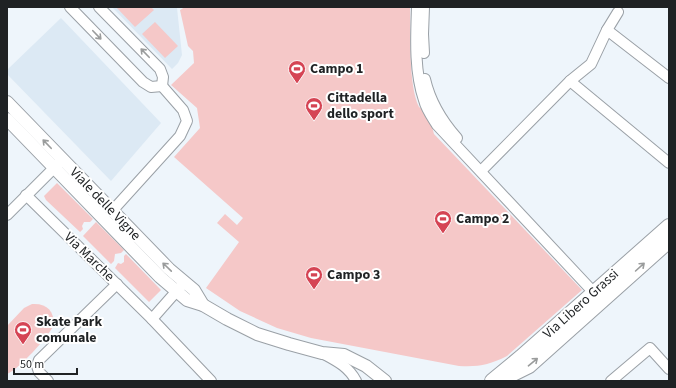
<svg xmlns="http://www.w3.org/2000/svg" width="676" height="388" viewBox="0 0 676 388" font-family="'Source Sans 3',sans-serif">
<rect width="100%" height="100%" fill="#eef5fb"/>
<!-- built -->
<g fill="#dce9f4">
<polygon points="112,7 179,7 177,8 182,55 178,63 172,69"/>
<polygon points="61,18 161,123 111,181 7,74 7,70"/>
</g>
<!-- green -->
<g fill="#f5c8c8">
<polygon points="116,7 151,7 154,10 135,27"/>
<path d="M 185,7 L 410,7 C 411,35 408,84 419,107 C 430,113 431,123 434,134 L 582,290 L 507,356 C 489,365 479,367 459,366 L 311,338 L 277,328 L 240,311 L 206,288 L 239,242 L 217,223 L 225,214 L 237,225 L 243,218 L 174,157 L 200,128 L 197,108 L 171,85 L 194,63 L 193,51 L 188,46 L 180,10 Z"/>
<polygon points="155,22 178,46 165,58 142,34"/>
<polygon points="57,183 93,219 90,222 84,222 82,226 83,229 80,232 46,200 44,196"/>
<polygon points="96,222 124,250 121,253 115,254 114,261 111,264 83,236"/>
<polygon points="126,254 161,290 149,302 115,268 118,263 121,264 124,262 124,256"/>
<path d="M 32,304 C 47,303 54,311 54,325 C 48,337 19,369 7,374 L 7,326 L 24,308 Z"/>
</g>
<g fill="none" stroke-linecap="round" stroke-linejoin="round">
<defs>
<g id="minor">
<polyline points="70,7 143,82 151,87 162,86"/>
<polyline points="99,7 160,69 163,77 162,86"/>
<path d="M 417,7 C 416,37 414,71 424,100 C 426,109 432,117 437,125 L 598,297"/>
<polyline points="607,30 669,78"/>
<polyline points="424,53 423,34 424,7"/>
<path d="M 425,79 C 430,101 442,121 457,138"/>
<polyline points="570,81 669,163"/>
<polyline points="483,169 570,81 591,64 607,30 618,12"/>
<polyline points="26,195 152,319 211,381"/>
<polyline points="113,210 180,136 187,121 183,110 162,86"/>
<polyline points="7,215 59,163"/>
<polyline points="152,319 182,285"/>
<path d="M 324,354 C 337,361 349,367 356,381"/>
<polyline points="48,381 39,372 37,366 39,360 117,284"/>
<polyline points="611,381 650,348 669,369"/>
</g>
<g id="tertiary">
<polyline points="7,102 169,269 194,290 203,305"/>
<polyline points="7,119 160,277 187,300 203,305 227,319 257,334 289,344 322,353 344,355 366,366 385,381"/>
</g>
<g id="secondary">
<polyline points="503,379 529,366 669,241"/>
<polyline points="492,381 521,357 669,226"/>
</g>
</defs>
<!-- minor casing -->
<use href="#minor" stroke="#9aa0a6" stroke-width="12"/>
<!-- tertiary casing -->
<use href="#tertiary" stroke="#9aa0a6" stroke-width="14"/>
<!-- secondary casing -->
<use href="#secondary" stroke="#9aa0a6" stroke-width="16"/>
<!-- minor -->
<use href="#minor" stroke="#fff" stroke-width="10"/>
<!-- tertiary -->
<use href="#tertiary" stroke="#fff" stroke-width="12"/>
<!-- secondary -->
<use href="#secondary" stroke="#fff" stroke-width="14"/>
</g>
<!-- one-way arrows -->
<defs><path id="oneway-shaft" d="M-6 0H5M1.5-3L5.5 0L1.5 3" fill="none" stroke-width="1.6" stroke-linecap="round" stroke-linejoin="round"/></defs>
<g stroke="#9a9c9c">
<use href="#oneway-shaft" transform="translate(97 35) rotate(46)"/>
<use href="#oneway-shaft" transform="translate(145 53) rotate(-134)"/>
<use href="#oneway-shaft" transform="translate(47 144) rotate(-134)"/>
<use href="#oneway-shaft" transform="translate(167 267) rotate(-136)"/>
<use href="#oneway-shaft" transform="translate(640 267) rotate(-42)"/>
<use href="#oneway-shaft" transform="translate(533 362) rotate(-40)"/>
</g>
<!-- icons -->
<defs>
<symbol id="stadium-pin" viewBox="-11 -11 22 30"><path d="M0 17L-7.5 6A9.5 9.5 0 1 1 7.5 6Z" fill="#d54454" stroke="#fff"/><path d="M0-5a6.5 5 0 1 0 0 10a6.5 5 0 1 0 0-10ZM-3.5-1.8h7v3.6h-7Z" fill="#fff"/></symbol>
</defs>
<g fill-rule="evenodd">
<use href="#stadium-pin" x="287" y="59" width="20" height="27"/>
<use href="#stadium-pin" x="304" y="96" width="20" height="27"/>
<use href="#stadium-pin" x="433" y="209" width="20" height="27"/>
<use href="#stadium-pin" x="304" y="265" width="20" height="27"/>
<use href="#stadium-pin" x="13" y="320" width="20" height="27"/>
</g>
<g text-anchor="middle" dominant-baseline="central" stroke-width="4" stroke-linejoin="round" paint-order="stroke">
<!-- poi labels -->
<g font-size="14" font-weight="bold" fill="#1f2224" stroke="#fff" text-anchor="start">
<text x="310" y="69">Campo 1</text>
<text x="327" y="98">Cittadella<tspan x="327" dy="16">dello sport</tspan></text>
<text x="456" y="219">Campo 2</text>
<text x="327" y="275">Campo 3</text>
<text x="36" y="322">Skate Park<tspan x="36" dy="16">comunale</tspan></text>
</g>
<!-- street labels -->
<g font-size="14" fill="#1f2224" stroke="#fff">
<text transform="translate(105 204) rotate(46)">Viale delle Vigne</text>
<text transform="translate(89 257) rotate(44)">Via Marche</text>
<text transform="translate(581 304) rotate(-42)">Via Libero Grassi</text>
</g>
</g>
<!-- border -->
<rect width="676" height="388" fill="none" stroke="#1f2224" stroke-width="16"/>
<!-- scale -->
<path d="M14 368v6h63v-6" fill="none" stroke="#1f2224" stroke-width="2"/>
<text x="20" y="368" font-size="12" fill="#1f2224" stroke="#ffffff" stroke-width="3" paint-order="stroke">50 m</text>
</svg>
